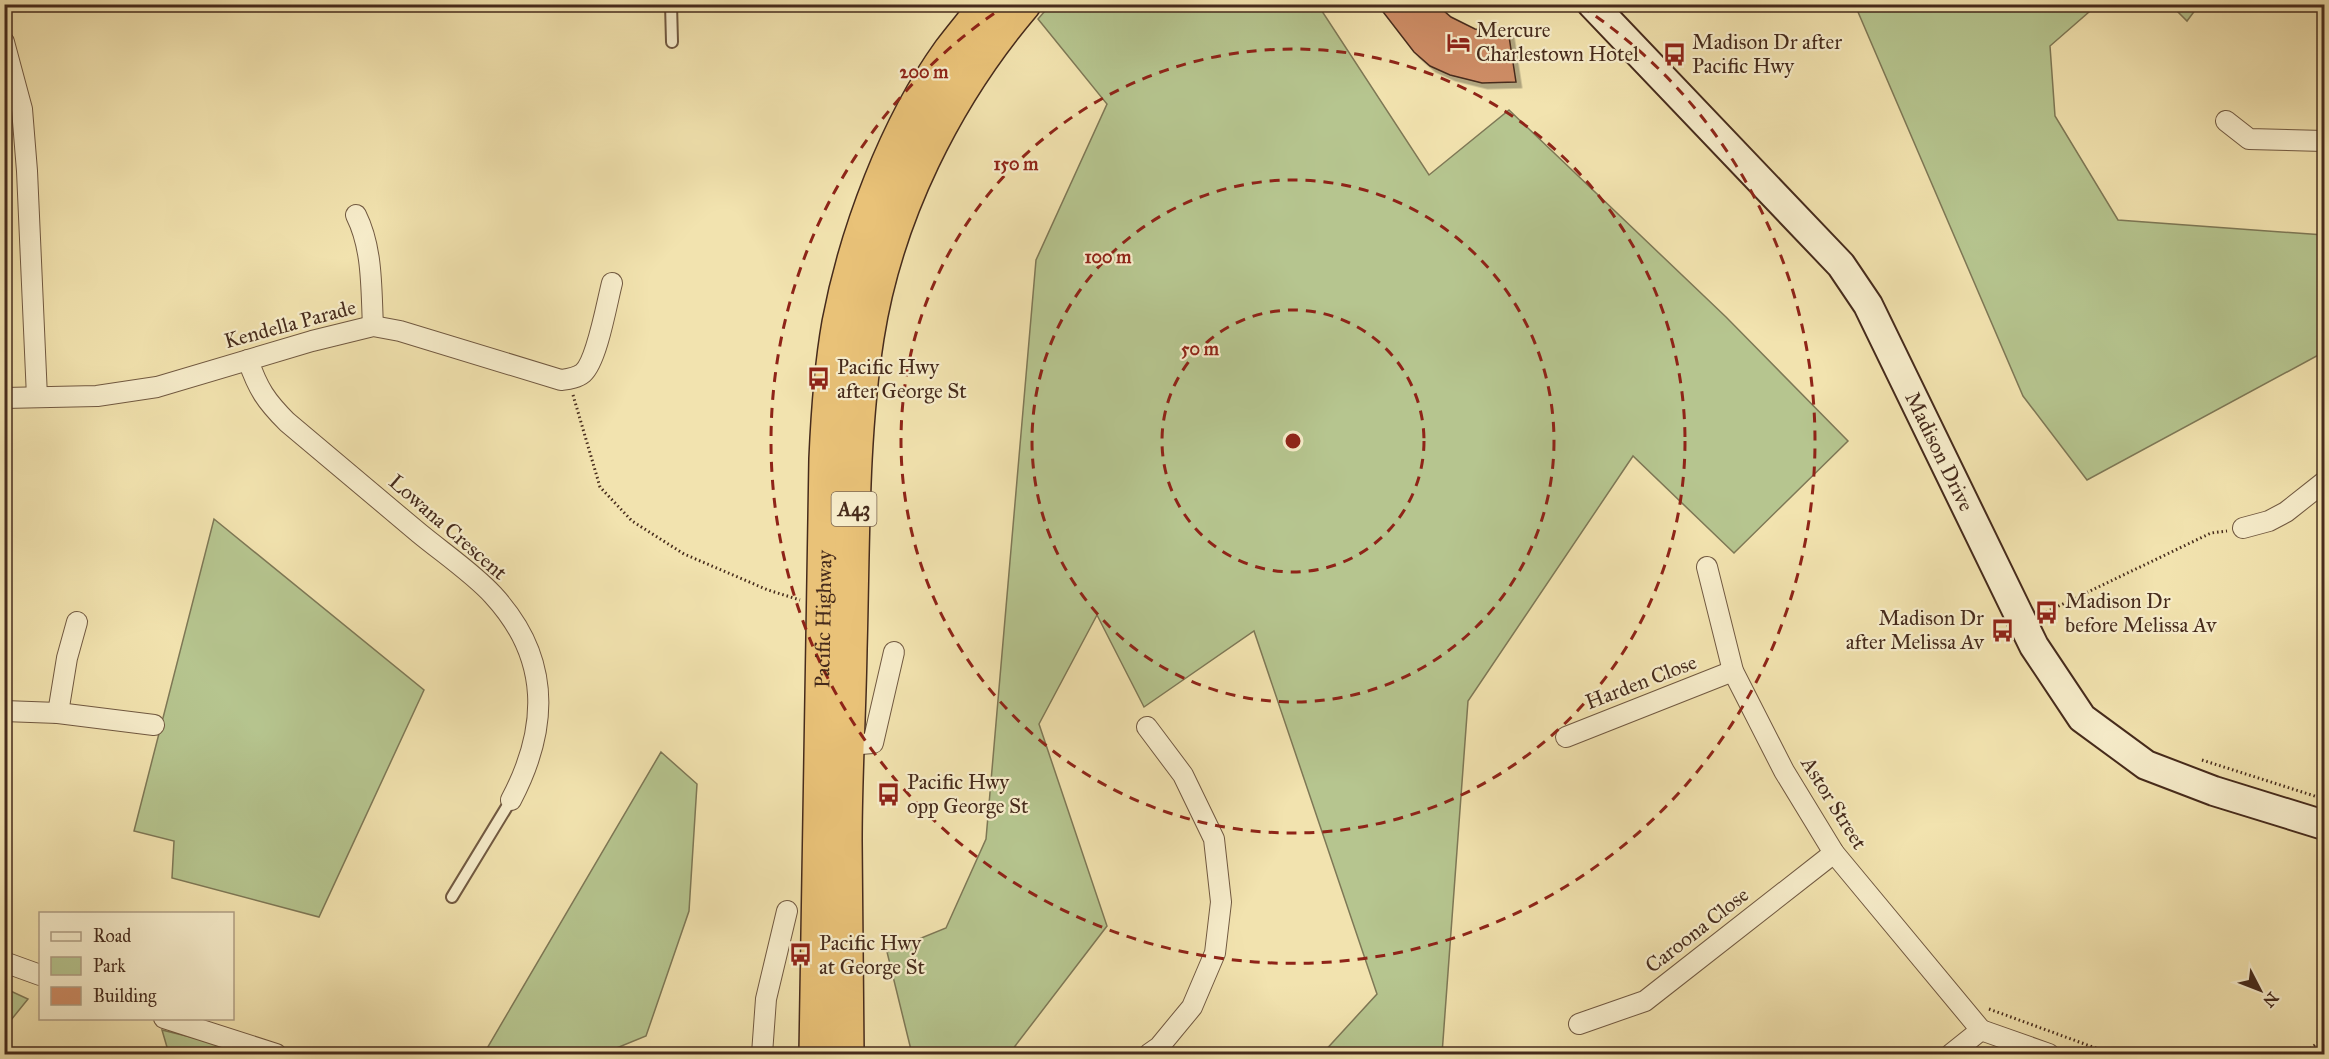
<svg xmlns="http://www.w3.org/2000/svg" width="2329" height="1059" viewBox="0 0 2329 1059" font-family="'IM FELL Great Primer',serif">
<defs>
<filter id="shadow"><feDropShadow dx="5.5" dy="5.5" stdDeviation="0" flood-color="#0004"/></filter>
</defs>
<rect width="100%" height="100%" fill="#f2e3af"/>
<filter id="stains"><feTurbulence type="fractalNoise" baseFrequency=".00333" numOctaves="4"/><feColorMatrix values="0 0 0 0 .2 0 0 0 0 .09 0 0 0 0 .02 0 0 0 .5 -.17"/></filter>
<radialGradient id="worn" r=".72"><stop offset=".6" stop-color="#630" stop-opacity="0"/><stop offset="1" stop-color="#630" stop-opacity=".3"/></radialGradient>
<!-- green -->
<g fill="#b6c58f" stroke="#7e7856" stroke-width="1.5">
<polygon points="1051,4 1318,5 1429,175 1509,110 1726,317 1848,441 1734,553 1633,456 1468,701 1442,1054 1322,1054 1377,994 1254,631 1144,707 1097,615 1039,724 1107,926 1009,1054 912,1054 887,952 946,928 986,839 1036,260 1107,104 1038,19"/>
<polygon points="1855,5 2097,5 2050,46 2055,116 2118,220 2324,235 2324,352 2087,480 2023,396"/>
<polygon points="2171,5 2199,5 2187,21"/>
<polygon points="214,519 424,690 319,917 172,878 174,841 134,831"/>
<polygon points="661,752 697,784 689,911 646,1036 602,1054 497,1054 486,1050"/>
<polygon points="4,988 28,999 11,1020 5,1021"/>
<polygon points="162,1030 259,1054 169,1054"/>
</g>
<!-- building -->
<polygon fill="#ce8d66" stroke="#462b1c" stroke-width="1.5" filter="url(#shadow)" points="1377,4 1436,4 1451,17 1475,29 1497,33 1508,30 1516,82 1482,83 1450,75 1430,66 1414,52"/>
<g fill="none" stroke-linecap="round" stroke-linejoin="round">
<defs>
<g id="lane">
<polyline points="671,4 672,42"/>
<polyline points="452,897 511,800"/>
</g>
<g id="street">
<polyline points="4,42 22,109 27,171 37,397"/>
<polyline points="2226,121 2249,139 2324,141"/>
<path d="M 356,215 C 373,249 371,289 373,326"/>
<path d="M 248,360 C 258,389 266,401 287,422 C 331,459 375,496 419,533 C 442,552 474,574 493,595 C 551,658 549,728 511,800"/>
<path d="M 4,398 L 97,396 L 157,387 L 312,341 L 373,326 L 400,331 L 561,380 C 568,379 577,378 583,373 C 597,361 607,302 612,283"/>
<polyline points="2243,528 2269,521 2286,512 2324,482"/>
<polyline points="1707,567 1733,671 1784,771 1834,853 1981,1030"/>
<polyline points="4,711 58,713 154,725"/>
<polyline points="58,713 67,658 77,622"/>
<polyline points="1147,727 1183,775 1214,839 1221,902 1215,953 1192,1007 1159,1047 1149,1054"/>
<polyline points="1566,737 1733,671"/>
<polyline points="848,745 873,743 894,652"/>
<polyline points="4,962 40,975"/>
<polyline points="164,1018 276,1054"/>
<polyline points="1579,1024 1645,1001 1834,853"/>
<polyline points="762,1054 766,999 787,911"/>
<polyline points="1951,1054 1981,1030 2049,1054"/>
</g>
<g id="secondary">
<path id="s1" d="M 1592,4 L 1841,265 L 1868,305 L 2034,646 L 2082,718 L 2146,765 L 2214,791 L 2324,825"/>
</g>
<g id="highway">
<path id="s2" d="M 816,1054 L 826,459 C 828,413 831,368 839,323 C 856,233 896,126 950,51 C 962,35 975,20 987,4"/>
<path d="M 847,1054 C 846,983 845,912 845,841 C 845,777 849,713 850,649 C 853,545 851,440 867,337 C 886,216 945,97 1024,4"/>
</g>
</defs>
<!-- lane casing -->
<use href="#lane" stroke="#715941" stroke-width="14"/>
<!-- street casing -->
<use href="#street" stroke="#715941" stroke-width="22"/>
<!-- secondary casing -->
<use href="#secondary" stroke="#462b1c" stroke-width="32"/>
<!-- highway casing -->
<use href="#highway" stroke="#462b1c" stroke-width="36"/>
<!-- path -->
<g stroke="#462b1c" stroke-width="3" stroke-dasharray="1.5 3" stroke-linecap="butt">
<polyline points="573,395 600,487 632,521 684,554 768,590 800,600"/>
<polyline points="2042,614 2211,533 2227,531"/>
<polyline points="2202,760 2324,799"/>
<polyline points="1989,1009 2112,1054"/>
<polyline points="2303,1054 2324,1038"/>
</g>
<!-- lane -->
<use href="#lane" stroke="#f7edcb" stroke-width="10"/>
<!-- street -->
<use href="#street" stroke="#f7edcb" stroke-width="20"/>
<!-- secondary -->
<use href="#secondary" stroke="#f7edcb" stroke-width="28"/>
<!-- highway -->
<use href="#highway" stroke="#e9c278" stroke-width="33"/>
</g>
<!-- distance rings -->
<g fill="none" stroke="#8f2418" stroke-width="3" stroke-dasharray="10 8">
<circle cx="1293" cy="441" r="131"/>
<circle cx="1293" cy="441" r="261"/>
<circle cx="1293" cy="441" r="392"/>
<path d="M1581 6A522 522 0 1 1 1005 6"/>
</g>
<!-- icons -->
<defs>
<symbol id="hotel-bare" viewBox="-9 -9 18 18"><path d="M-6-4.5h1.5V1H6V5H4.5V3h-9V5H-6ZM-4 0a1.8 1.8 0 1 1 3.6 0ZM.5 0V-2.5h3Q6-2.5 6 0Z" fill="#8f2418" stroke="#f7edcb" stroke-width="2.5" paint-order="stroke"/></symbol>
<symbol id="bus-bare" viewBox="-9 -9 18 18"><path d="M-5-6H5V4H4V6H2V4H-2V6H-4V4H-5ZM-3.5-4V0h7V-4ZM-3.5 1.2v1.5H-2V1.2ZM2 1.2v1.5H3.5V1.2Z" fill="#8f2418" stroke="#f7edcb" stroke-width="2.5" paint-order="stroke"/></symbol>
</defs>
<g fill-rule="evenodd">
<use href="#hotel-bare" x="1442" y="26" width="33" height="33"/>
<use href="#bus-bare" x="1658" y="38" width="33" height="33"/>
<use href="#bus-bare" x="802" y="362" width="33" height="33"/>
<use href="#bus-bare" x="2030" y="596" width="33" height="33"/>
<use href="#bus-bare" x="1986" y="614" width="33" height="33"/>
<use href="#bus-bare" x="872" y="778" width="33" height="33"/>
<use href="#bus-bare" x="784" y="938" width="33" height="33"/>
</g>
<g text-anchor="middle" dominant-baseline="central" stroke-width="4.5" stroke-linejoin="round" paint-order="stroke">
<!-- shield labels -->
<rect fill="#f7edcb" stroke="#7b6550" stroke-width="1.5" x="831.5" y="492" width="45" height="34" rx="4.5"/>
<g font-size="20" font-weight="bold" fill="#462b1c">
<text x="854" y="509">A43</text>
</g>
<!-- poi labels -->
<g font-size="21" fill="#462b1c" stroke="#f7edcb" text-anchor="start">
<text x="1476" y="30">Mercure<tspan x="1476" dy="24">Charlestown Hotel</tspan></text>
<text x="1692" y="42">Madison Dr after<tspan x="1692" dy="24">Pacific Hwy</tspan></text>
<text x="837" y="367">Pacific Hwy<tspan x="837" dy="24">after George St</tspan></text>
<text x="2065" y="601">Madison Dr<tspan x="2065" dy="24">before Melissa Av</tspan></text>
<text x="1984" y="618" text-anchor="end">Madison Dr<tspan x="1984" dy="24">after Melissa Av</tspan></text>
<text x="907" y="782">Pacific Hwy<tspan x="907" dy="24">opp George St</tspan></text>
<text x="819" y="943">Pacific Hwy<tspan x="819" dy="24">at George St</tspan></text>
</g>
<!-- street labels -->
<g font-size="21" fill="#462b1c" stroke="#f7edcb">
<text transform="translate(290 324) rotate(-15)">Kendella Parade</text>
<text stroke="none"><textPath href="#s1" startOffset="572">Madison Drive</textPath></text>
<text transform="translate(448 527) rotate(41)">Lowana Crescent</text>
<text stroke="none"><textPath href="#s2" startOffset="435">Pacific Highway</textPath></text>
<text transform="translate(1641 682) rotate(-21)">Harden Close</text>
<text transform="translate(1834 803) rotate(58)">Astor Street</text>
<text transform="translate(1697 930) rotate(-38)">Caroona Close</text>
</g>
</g>
<circle cx="1293" cy="441" r="9" fill="#8f2418" stroke="#f7edcb" stroke-width="3"/>
<g font-size="18" text-anchor="middle" font-weight="bold" fill="#8f2418" stroke="#f7edcb" stroke-width="4.5" stroke-linejoin="round" paint-order="stroke">
<text x="924" y="78">200 m</text>
<text x="1016" y="170">150 m</text>
<text x="1108" y="263">100 m</text>
<text x="1200" y="355">50 m</text>
</g>
<!-- margin -->
<rect width="2329" height="1059" fill="none" stroke="#f2e3af" stroke-width="24"/>
<rect x="6" y="6" width="2317" height="1047" fill="none" stroke="#462b1c" stroke-width="3"/>
<rect x="12" y="12" width="2305" height="1035" fill="none" stroke="#462b1c" stroke-width="1.5"/>
<!-- legend -->
<rect x="39" y="912" width="195" height="108" fill="#f7edcb" stroke="#b09f85" stroke-width="1.5"/>
<rect x="51" y="932" width="30" height="9" fill="#f7edcb" stroke="#b09f85" stroke-width="1.5"/>
<text x="93" y="942" font-size="18" fill="#462b1c">Road</text>
<rect x="51" y="957" width="30" height="18" fill="#b6c58f" stroke="#b09f85" stroke-width="1.5"/>
<text x="93" y="972" font-size="18" fill="#462b1c">Park</text>
<rect x="51" y="987" width="30" height="18" fill="#ce8d66" stroke="#b09f85" stroke-width="1.5"/>
<text x="93" y="1002" font-size="18" fill="#462b1c">Building</text>
<!-- north arrow -->
<g transform="translate(2260 990) rotate(132)" stroke="#f7edcb" stroke-width="4.5" paint-order="stroke">
<path d="M0-4.5L10 22L0 15L-10 22Z" fill="#462b1c"/>
<text y="-9" font-size="16" font-weight="bold" text-anchor="middle" fill="#462b1c">N</text>
</g>
<rect width="100%" height="100%" filter="url(#stains)"/>
<rect width="100%" height="100%" fill="url(#worn)"/>
</svg>
